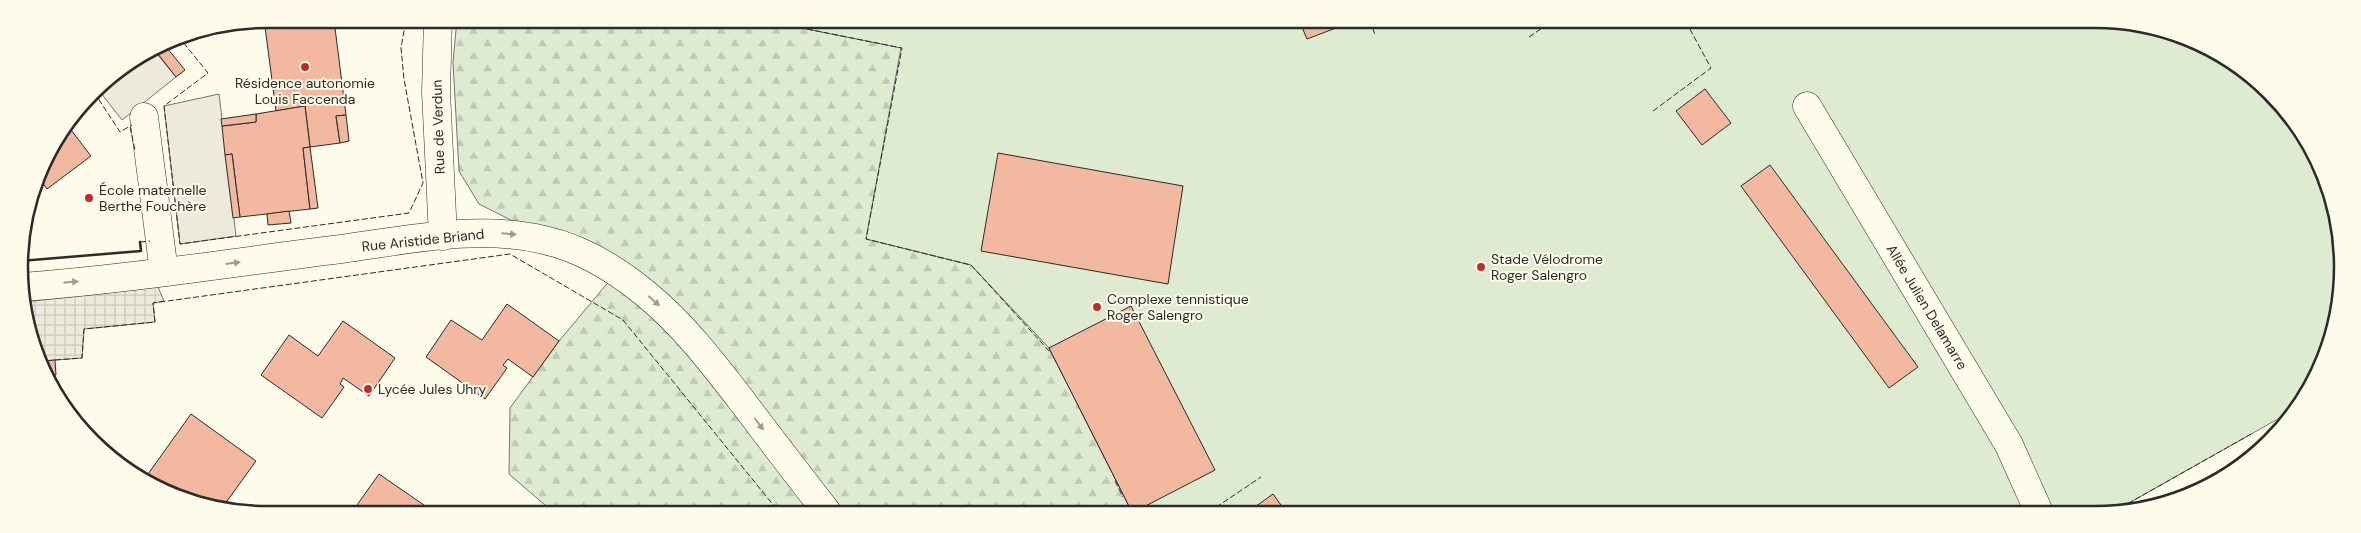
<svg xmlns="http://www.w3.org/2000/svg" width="2361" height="533" viewBox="0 0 2361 533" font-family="'DM Sans',sans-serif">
<defs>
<pattern id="forest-firs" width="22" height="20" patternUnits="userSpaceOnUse" patternTransform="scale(1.25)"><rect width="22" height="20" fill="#deebd1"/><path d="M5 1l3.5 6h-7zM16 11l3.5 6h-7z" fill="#bfcab4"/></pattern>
<pattern id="plaza-grid" width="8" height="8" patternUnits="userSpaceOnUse" patternTransform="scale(1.25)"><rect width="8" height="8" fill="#eceadb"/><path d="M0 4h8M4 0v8" fill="none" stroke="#cbc9bc"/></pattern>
</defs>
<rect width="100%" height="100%" fill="#fdfbea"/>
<!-- forest -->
<polygon fill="url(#forest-firs)" stroke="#74746e" points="457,19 757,19 902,48 867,239 971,265 1049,348 1132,512 553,512 509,474 510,408 559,341 616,273 479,204 459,171 453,62"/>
<!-- park -->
<polygon fill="#deebd1" stroke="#74746e" points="757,19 2127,21 2219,52 2291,116 2334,203 2340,299 2317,376 2292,411 2113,512 1132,512 1049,348 971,265 866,239 901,48"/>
<!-- parking -->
<g fill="#eceadb" stroke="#74746e">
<polygon points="153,49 176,77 122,120 97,88 103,80"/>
<polygon points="219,94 236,236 180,244 164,106"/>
</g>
<!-- plaza -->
<polygon fill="url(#plaza-grid)" stroke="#74746e" points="158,287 164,301 153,303 155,322 84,329 82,358 42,361 27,331 24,302"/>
<!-- building -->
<g fill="#f2b8a0" stroke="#2b2b2b">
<polygon points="264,19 383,19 383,21 335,28 346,115 336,116 340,143 310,147 305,106 276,111"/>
<polygon points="1299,20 1357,20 1307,39"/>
<polygon points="163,43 185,70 176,77 154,49"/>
<polygon points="1705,89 1731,123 1702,145 1676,111"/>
<polygon points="305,106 310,147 303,148 310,209 240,217 232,154 225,155 222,126 256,122 256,114"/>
<polygon points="256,114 256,122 222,126 221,119"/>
<polygon points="346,115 349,141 340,143 336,116"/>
<polygon points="68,126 91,156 47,189 39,178 44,157"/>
<polygon points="310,147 318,208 310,209 303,148"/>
<polygon points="998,153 1183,186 1168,284 981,251"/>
<polygon points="232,154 240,217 233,218 225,155"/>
<polygon points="1770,165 1918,367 1889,388 1741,186"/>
<polygon points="289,211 291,223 268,225 267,214"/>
<polygon points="507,304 559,341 533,377 508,359 503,365 507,368 485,399 426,357 451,320 482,340"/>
<polygon points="1131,306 1215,470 1134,512 1132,512 1049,348"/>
<polygon points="343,321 395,358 369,396 343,378 340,384 344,387 322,418 261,375 289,335 318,356"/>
<polygon points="55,360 56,375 49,376 43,361"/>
<polygon points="191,414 256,461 222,508 143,481"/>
<polygon points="379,474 434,512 352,512"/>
<polygon points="1273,494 1286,512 1248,512"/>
</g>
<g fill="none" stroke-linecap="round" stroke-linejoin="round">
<defs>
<g id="minor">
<polyline points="438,19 436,92 443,236"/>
<polyline points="1807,106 2009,445 2039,512"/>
<polyline points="144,117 164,272"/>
<path d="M 23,287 C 129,279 235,262 341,249 C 407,240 479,224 544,240 C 581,248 618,271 646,294 C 685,326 715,366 745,405 C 772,441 799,476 827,512"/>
</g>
</defs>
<!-- minor casing -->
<use href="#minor" stroke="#2b2b2b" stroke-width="29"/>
<!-- minor -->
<use href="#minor" stroke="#fdfbea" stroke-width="28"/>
<!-- fence -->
<g stroke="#2b2b2b" stroke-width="1" stroke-dasharray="6 2.5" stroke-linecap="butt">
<polyline points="757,19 902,48 866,239 971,265 1050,352"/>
<polyline points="1370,20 1375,35"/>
<polyline points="178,36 208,73 164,106 180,244 409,213 423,183 404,79 401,48 406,19"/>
<polyline points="1529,37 1554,20"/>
<polyline points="94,92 120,132 132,125"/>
<polyline points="1653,111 1711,68 1685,20"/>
<polyline points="130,127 135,150"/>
<polyline points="140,242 150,241"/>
<polyline points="55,360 82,358 84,329 155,322 153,303 510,254 623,320 779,512"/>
<polyline points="1115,481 1123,497"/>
<polyline points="1209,512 1261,477"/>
<polyline points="2113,512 2253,433"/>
</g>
<!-- wall -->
<polyline stroke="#2b2b2b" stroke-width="2.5" points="20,261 141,251 140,242"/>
</g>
<!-- one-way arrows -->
<defs><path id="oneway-solid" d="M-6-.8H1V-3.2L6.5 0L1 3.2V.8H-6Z" transform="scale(1.25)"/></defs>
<g fill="#9e9d94">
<use href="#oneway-solid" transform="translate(509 234) rotate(5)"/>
<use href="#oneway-solid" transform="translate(233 263) rotate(-7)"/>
<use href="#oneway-solid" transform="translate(71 282) rotate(-6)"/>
<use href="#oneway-solid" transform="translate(654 301) rotate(41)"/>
<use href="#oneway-solid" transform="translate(759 424) rotate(53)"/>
</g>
<!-- markers -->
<g fill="#c62828" stroke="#fdfbea" stroke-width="2">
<circle cx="305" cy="67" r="5"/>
<circle cx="89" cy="198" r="5"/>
<circle cx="1481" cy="267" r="5"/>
<circle cx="1097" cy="307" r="5"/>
<circle cx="368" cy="389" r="5"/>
</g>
<g text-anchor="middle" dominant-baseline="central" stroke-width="4" stroke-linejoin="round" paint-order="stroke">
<!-- poi labels -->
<g font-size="14" fill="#2b2b2b" stroke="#fdfbea" text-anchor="start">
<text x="305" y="83" text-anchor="middle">Résidence autonomie<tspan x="305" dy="16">Louis Faccenda</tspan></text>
<text x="99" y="190">École maternelle<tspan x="99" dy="16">Berthe Fouchère</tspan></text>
<text x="1491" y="259">Stade Vélodrome<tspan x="1491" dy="16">Roger Salengro</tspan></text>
<text x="1107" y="299">Complexe tennistique<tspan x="1107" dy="16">Roger Salengro</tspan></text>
<text x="378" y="389">Lycée Jules Uhry</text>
</g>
<!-- street labels -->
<g font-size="14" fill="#2b2b2b" stroke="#fdfbea">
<text transform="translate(438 127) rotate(-92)">Rue de Verdun</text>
<text transform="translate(423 240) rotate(-6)">Rue Aristide Briand</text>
<text transform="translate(1927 307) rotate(59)">Allée Julien Delamarre</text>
</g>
</g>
<!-- crop -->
<path d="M0 0H2361V533H0ZM267 28H2095A239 239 0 0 1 2334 267V267A239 239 0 0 1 2095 506H267A239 239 0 0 1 28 267V267A239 239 0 0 1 267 28Z" fill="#fdfbea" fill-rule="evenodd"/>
<path fill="none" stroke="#2b2b2b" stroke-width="2.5" d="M267 28H2095A239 239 0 0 1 2334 267V267A239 239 0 0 1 2095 506H267A239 239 0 0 1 28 267V267A239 239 0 0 1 267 28Z"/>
</svg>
